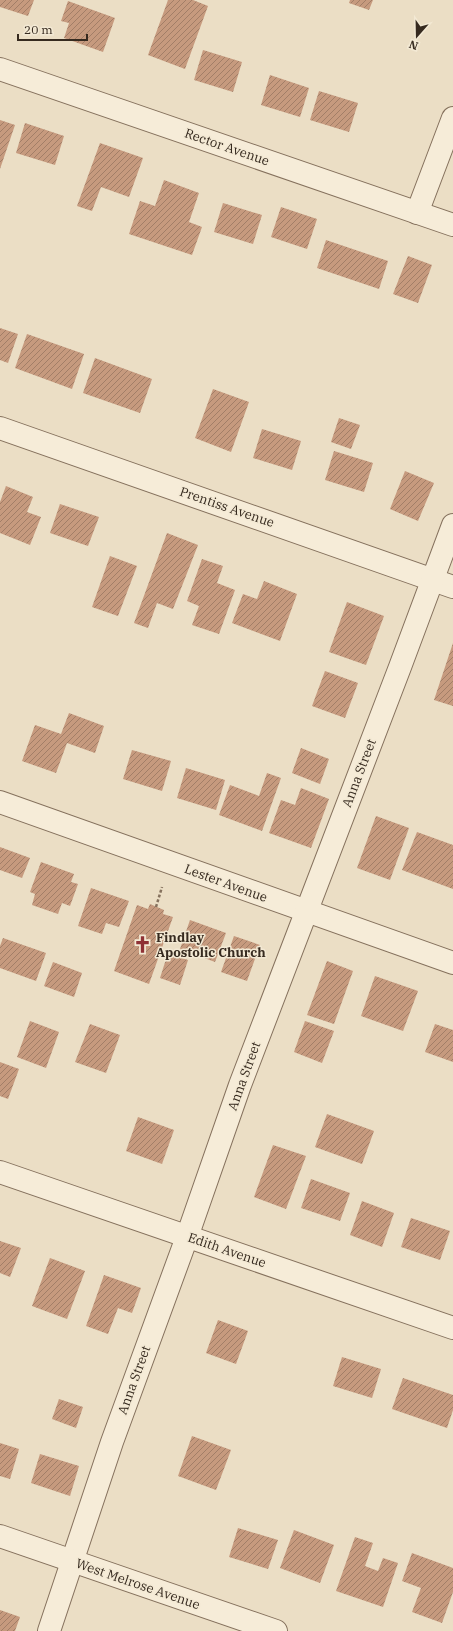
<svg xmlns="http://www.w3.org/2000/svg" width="453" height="1631" viewBox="0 0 453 1631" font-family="'IBM Plex Serif',serif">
<defs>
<pattern id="building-hatch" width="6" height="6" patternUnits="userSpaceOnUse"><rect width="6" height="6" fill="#c69a7e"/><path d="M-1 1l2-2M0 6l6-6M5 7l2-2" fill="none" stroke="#a27e67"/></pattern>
</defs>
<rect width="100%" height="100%" fill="#ebdec5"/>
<!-- building -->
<g fill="url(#building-hatch)">
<polygon points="0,0 34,0 28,16 0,7"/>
<polygon points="168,0 193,0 208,6 185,69 148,55"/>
<polygon points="350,0 373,0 369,10 349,3"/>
<polygon points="68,1 115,18 103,52 64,38 69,23 61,21"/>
<polygon points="203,50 242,62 233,92 194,80"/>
<polygon points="270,75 309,88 300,117 261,105"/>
<polygon points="319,91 358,103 349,132 310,120"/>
<polygon points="0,120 15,125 0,169"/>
<polygon points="25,123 64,136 55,165 16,153"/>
<polygon points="100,143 143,158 129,197 101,187 92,211 77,206"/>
<polygon points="164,180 199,193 189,222 202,227 192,255 129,234 140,201 155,206"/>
<polygon points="223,203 262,215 253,244 214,232"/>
<polygon points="281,207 317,219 307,249 271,237"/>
<polygon points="326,240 388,261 379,289 317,268"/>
<polygon points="408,256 432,265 418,303 393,294"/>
<polygon points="0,328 18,334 8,363 0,360"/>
<polygon points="27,334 84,354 72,389 15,368"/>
<polygon points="95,358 152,379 140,413 83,393"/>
<polygon points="213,389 249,402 231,452 195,438"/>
<polygon points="339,418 360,425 351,449 331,442"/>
<polygon points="262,429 301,441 292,470 253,458"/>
<polygon points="334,451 373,463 364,492 325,480"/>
<polygon points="405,471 434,483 418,521 390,509"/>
<polygon points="6,486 33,497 27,512 41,517 30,545 0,533 0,502"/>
<polygon points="60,504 99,517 88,546 50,533"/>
<polygon points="167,533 198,545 173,609 157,603 148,628 134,623"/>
<polygon points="110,556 137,566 118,616 92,607"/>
<polygon points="202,559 223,566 217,583 235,590 219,634 192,625 199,606 187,601"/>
<polygon points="264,581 297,594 280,641 232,623 243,594 257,599"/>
<polygon points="347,602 384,616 366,665 329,652"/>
<polygon points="453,643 453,706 434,700"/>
<polygon points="325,671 358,683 345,718 312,706"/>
<polygon points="69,713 104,726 95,753 67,743 56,773 22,761 35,725 61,734"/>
<polygon points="301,748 329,759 320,784 292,773"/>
<polygon points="132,750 171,761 162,791 123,779"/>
<polygon points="186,768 225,780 216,810 177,798"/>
<polygon points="267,773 281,778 262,831 219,815 230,785 259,796"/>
<polygon points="301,788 329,799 311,848 269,833 281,800 295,805"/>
<polygon points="376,816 409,828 390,880 357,868"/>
<polygon points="417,832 453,845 453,889 402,870"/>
<polygon points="0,847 30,858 22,878 0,870"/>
<polygon points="41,862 74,874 71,882 78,884 70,906 62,903 58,914 32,905 35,894 30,892"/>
<polygon points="91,888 129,901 119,927 106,923 102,934 78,926"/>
<polygon points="150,904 164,910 163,914 173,917 149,984 114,971 137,905 148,909"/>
<polygon points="190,920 226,933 215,962 180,949"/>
<polygon points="234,936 260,945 247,981 221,972"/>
<polygon points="3,938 46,953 36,981 0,968 0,946"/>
<polygon points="168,953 188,960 180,985 160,978"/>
<polygon points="327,961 353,971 334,1024 307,1015"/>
<polygon points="53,962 82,973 74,997 44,986"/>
<polygon points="375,976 418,991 403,1031 361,1016"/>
<polygon points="30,1021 59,1032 46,1068 17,1057"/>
<polygon points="305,1021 334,1031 322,1063 294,1052"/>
<polygon points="90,1024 120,1035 106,1073 75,1062"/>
<polygon points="435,1024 453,1030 453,1062 425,1052"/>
<polygon points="0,1062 19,1069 8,1099 0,1096"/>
<polygon points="327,1114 374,1131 362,1164 315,1147"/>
<polygon points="138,1117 174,1130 162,1164 126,1151"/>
<polygon points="273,1145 306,1156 286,1209 254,1197"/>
<polygon points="311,1179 350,1193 340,1221 301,1208"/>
<polygon points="362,1201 394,1213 382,1247 350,1235"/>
<polygon points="411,1218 450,1231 440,1260 401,1247"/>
<polygon points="0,1241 21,1248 10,1277 0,1273"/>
<polygon points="50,1258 85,1271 67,1319 32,1306"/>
<polygon points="104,1275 141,1288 132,1313 118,1308 108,1334 86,1326"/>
<polygon points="218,1320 248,1331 236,1364 206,1353"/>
<polygon points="342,1357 381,1369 372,1398 333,1386"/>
<polygon points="403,1378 453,1395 453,1410 447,1428 392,1409"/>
<polygon points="59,1399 83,1407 76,1428 52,1419"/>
<polygon points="192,1436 231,1450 216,1490 178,1476"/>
<polygon points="0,1443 19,1449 10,1479 0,1476"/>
<polygon points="40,1454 79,1466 70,1496 31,1483"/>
<polygon points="238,1528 278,1540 268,1569 229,1557"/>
<polygon points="294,1530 334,1545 320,1583 280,1568"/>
<polygon points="355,1537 373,1543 365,1566 378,1571 383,1558 398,1563 383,1607 336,1591"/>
<polygon points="412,1553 453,1568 453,1592 442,1623 412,1612 421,1588 402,1581"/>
<polygon points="0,1610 20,1617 15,1631 0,1631"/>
</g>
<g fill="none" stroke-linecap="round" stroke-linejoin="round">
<defs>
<g id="minor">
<polyline points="0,69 453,225"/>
<polyline points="417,213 453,118"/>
<polyline points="0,428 453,587"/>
<polyline points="0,802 453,963"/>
<polyline points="0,1172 453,1328"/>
<polyline points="49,1631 112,1442 187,1237 240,1085 400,667 453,525"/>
</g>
<polyline id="tertiary" points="0,1536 276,1631"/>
</defs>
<!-- minor casing -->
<use href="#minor" stroke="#85715d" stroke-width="24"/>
<!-- tertiary casing -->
<use href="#tertiary" stroke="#85715d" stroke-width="24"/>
<!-- path -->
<polyline stroke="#85715d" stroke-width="2.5" stroke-dasharray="3 2" stroke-linecap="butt" points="156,907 162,887"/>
<!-- minor -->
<use href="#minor" stroke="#f6ecd8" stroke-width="22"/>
<!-- tertiary -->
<use href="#tertiary" stroke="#f6ecd8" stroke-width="22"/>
</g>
<!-- icons -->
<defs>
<symbol id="church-bare" viewBox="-9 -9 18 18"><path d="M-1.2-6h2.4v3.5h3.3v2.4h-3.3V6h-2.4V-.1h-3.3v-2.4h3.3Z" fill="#8f3135" stroke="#f3e9d4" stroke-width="2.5" paint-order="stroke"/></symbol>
</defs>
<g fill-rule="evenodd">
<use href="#church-bare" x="130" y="932" width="25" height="25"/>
</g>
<g text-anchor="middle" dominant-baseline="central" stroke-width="3" stroke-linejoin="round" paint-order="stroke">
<!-- street labels -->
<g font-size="13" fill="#362a1f" stroke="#f3e9d4">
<text transform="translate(227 147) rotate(19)">Rector Avenue</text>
<text transform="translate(227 507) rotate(19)">Prentiss Avenue</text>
<text transform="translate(359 773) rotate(-69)">Anna Street</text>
<text transform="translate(226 883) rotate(20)">Lester Avenue</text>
<text transform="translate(244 1076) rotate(-70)">Anna Street</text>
<text transform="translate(227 1250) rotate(19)">Edith Avenue</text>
<text transform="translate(134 1380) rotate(-70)">Anna Street</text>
<text transform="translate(138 1584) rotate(19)">West Melrose Avenue</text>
</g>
<!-- poi labels -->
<g font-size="13" font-weight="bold" fill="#362a1f" stroke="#f3e9d4" text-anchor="start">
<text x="156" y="937">Findlay<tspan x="156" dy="15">Apostolic Church</tspan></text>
</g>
</g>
<!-- north arrow -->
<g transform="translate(417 36) rotate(200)" stroke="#f3e9d4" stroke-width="3" paint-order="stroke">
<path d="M0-3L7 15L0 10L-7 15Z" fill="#362a1f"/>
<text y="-6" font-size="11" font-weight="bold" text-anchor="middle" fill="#362a1f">N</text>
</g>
<!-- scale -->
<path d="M18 34v6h69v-6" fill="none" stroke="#362a1f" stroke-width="2"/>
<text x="24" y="34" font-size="12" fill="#362a1f" stroke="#f3e9d4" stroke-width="3" paint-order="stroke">20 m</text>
</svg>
